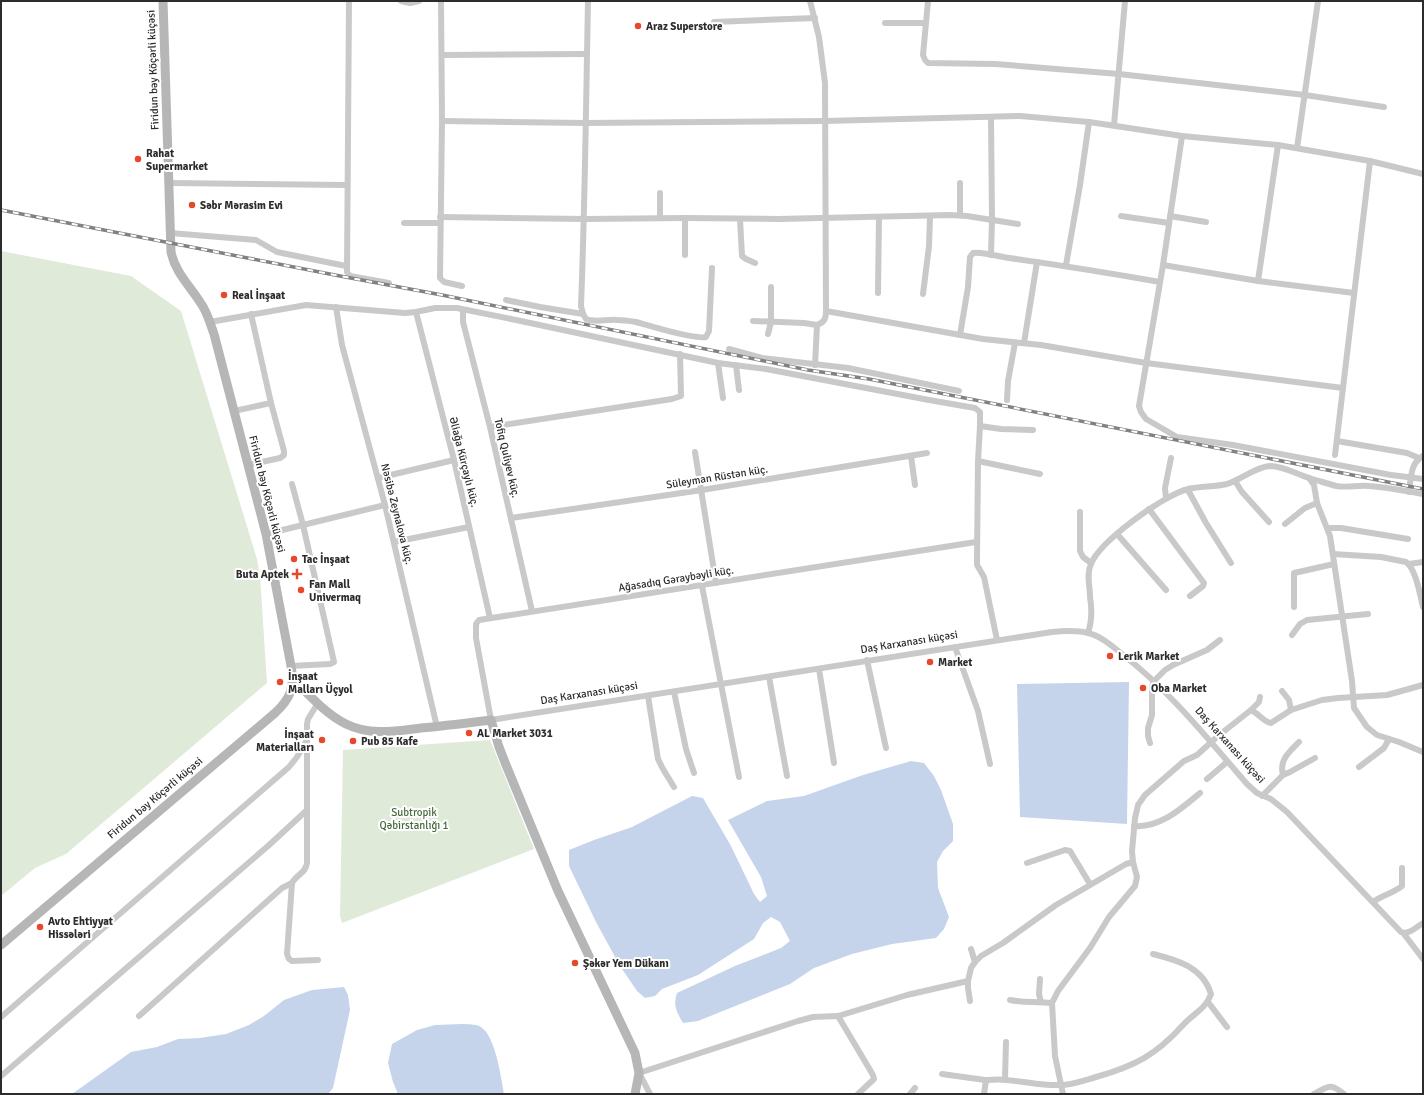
<svg xmlns="http://www.w3.org/2000/svg" width="1424" height="1095" viewBox="0 0 1424 1095" font-family="Signika,sans-serif">
<rect width="100%" height="100%" fill="#fff"/>
<!-- green -->
<g fill="#dfead9">
<polygon points="1,251 131,276 181,311 257,559 260,577 267,683 66,854 35,868 1,896"/>
<polygon points="490,740 534,849 342,923 340,916 343,750"/>
</g>
<!-- water -->
<g fill="#c5d4eb">
<polygon points="1129,682 1127,824 1020,817 1017,684"/>
<path d="M 911,761 L 924,763 L 934,776 L 941,790 L 953,824 L 953,841 L 943,851 L 937,862 L 938,888 L 949,917 L 944,929 L 936,938 L 892,944 L 852,954 L 814,968 L 790,984 L 698,1021 L 683,1023 C 676,1011 673,1006 677,993 L 735,966 L 781,948 L 790,941 L 780,922 L 771,917 L 763,923 L 754,939 L 698,975 L 662,989 L 655,996 L 645,998 L 637,991 L 620,966 L 596,922 L 569,866 L 569,850 L 594,840 L 632,827 L 692,796 L 703,798 L 731,846 L 754,894 L 760,902 L 767,896 L 761,877 L 728,820 L 767,801 L 804,796 L 863,775 Z"/>
<polygon points="344,987 348,995 350,1010 333,1088 328,1094 72,1094 131,1052 157,1047 178,1039 200,1038 226,1034 249,1025 264,1016 284,1000 312,990"/>
<path d="M 435,1025 C 448,1025 463,1023 476,1025 C 495,1028 501,1078 504,1094 L 398,1094 L 393,1082 L 388,1063 L 392,1044 L 417,1030 Z"/>
</g>
<g fill="none" stroke-linecap="round" stroke-linejoin="round">
<!-- street -->
<g stroke="#c9c9c9" stroke-width="6">
<polyline points="349,1 347,272 350,276 389,283"/>
<polyline points="401,1 410,3 419,1"/>
<polyline points="441,1 442,121 440,278 444,282 462,286"/>
<path d="M 588,1 C 586,103 585,204 581,306 L 583,314 L 586,319 C 595,323 607,319 617,320 C 623,320 630,321 636,322 C 650,326 694,340 706,337 L 709,331 L 712,268"/>
<path d="M 810,1 L 819,37 L 825,83 L 826,311 C 826,318 825,322 817,325 L 815,365"/>
<polyline points="928,1 923,55 925,60 928,63 995,64 1119,74 1305,95 1384,107"/>
<polyline points="714,22 815,18"/>
<polyline points="885,23 926,23"/>
<polyline points="442,55 587,54"/>
<polyline points="442,121 585,123 825,121 1020,116 1089,122 1182,136 1278,145 1370,161 1423,174"/>
<polyline points="1114,125 1125,1"/>
<polyline points="1182,136 1163,265 1139,406 1141,412 1146,419 1177,437 1233,445 1391,475 1423,479"/>
<polyline points="1297,148 1318,1"/>
<polyline points="169,183 347,185"/>
<polyline points="960,215 960,183"/>
<polyline points="1121,216 1169,223"/>
<polyline points="1170,216 1206,222"/>
<polyline points="440,217 585,219 685,218 778,219 950,215 967,216 1018,224"/>
<polyline points="660,218 660,193"/>
<polyline points="740,219 742,256 746,259 755,263"/>
<polyline points="404,223 440,223"/>
<polyline points="170,233 256,240 277,252 346,266"/>
<polyline points="685,255 685,218"/>
<polyline points="991,255 992,220 991,117"/>
<polyline points="1066,265 1080,185 1089,122"/>
<polyline points="1163,265 1258,281 1354,293"/>
<polyline points="1258,281 1278,145"/>
<polyline points="878,293 879,217"/>
<polyline points="923,294 929,246 930,216"/>
<polyline points="506,300 540,307 583,314"/>
<polyline points="336,307 342,345 385,505 437,727"/>
<polyline points="463,310 463,322 490,427 532,611"/>
<polyline points="826,311 983,339 1041,345 1146,363 1343,388"/>
<polyline points="416,312 454,460 490,618"/>
<polyline points="753,321 804,323 817,325"/>
<polyline points="210,322 306,305 405,313 416,312 435,308 457,308 516,320 718,363 766,369 929,400 975,408 980,412 980,426 1001,429 1033,430"/>
<polyline points="768,334 771,322 771,287"/>
<path d="M 960,335 L 968,287 L 970,257 L 973,253 C 980,251 1000,257 1009,258 C 1059,265 1109,273 1160,282"/>
<polyline points="1024,343 1037,262"/>
<polyline points="729,349 762,358 848,368 959,391"/>
<polyline points="718,363 723,398"/>
<polyline points="736,365 739,390"/>
<polyline points="1007,400 1008,381 1015,343"/>
<polyline points="234,411 271,403"/>
<polyline points="980,426 978,461 977,559 977,565 984,577 997,640"/>
<polyline points="490,427 672,399 681,396 680,354"/>
<polyline points="1337,441 1407,453 1419,458"/>
<polyline points="695,452 716,583"/>
<polyline points="1335,455 1370,161"/>
<polyline points="911,456 915,485"/>
<polyline points="978,461 1040,474"/>
<polyline points="248,465 280,458 284,455 284,451 271,403 251,314"/>
<polyline points="378,478 454,460"/>
<polyline points="1309,478 1314,485 1317,503 1330,536 1352,681 1354,708 1367,727 1377,735 1399,742 1423,752"/>
<polyline points="1235,481 1242,492 1269,522"/>
<polyline points="1188,490 1206,523 1231,563"/>
<path d="M 1409,492 C 1411,479 1410,463 1423,456"/>
<polyline points="1166,498 1165,488 1171,458"/>
<polyline points="1149,509 1204,583 1203,586 1190,596"/>
<polyline points="1080,512 1080,551 1083,557 1091,563"/>
<polyline points="511,518 702,490 927,453"/>
<polyline points="1285,524 1305,508 1317,503"/>
<polyline points="1328,528 1341,528 1408,539"/>
<polyline points="266,534 385,505"/>
<polyline points="1117,534 1166,590"/>
<polyline points="394,542 469,527"/>
<path d="M 976,542 L 479,620 L 476,624 L 476,638 L 491,720 L 1052,632 C 1063,631 1077,630 1088,633 C 1101,636 1112,646 1122,654 C 1170,691 1208,739 1247,784 L 1257,793 L 1271,799 L 1287,812 L 1401,932 C 1409,935 1416,927 1423,923"/>
<path d="M 1333,554 L 1381,557 L 1406,562 C 1416,569 1420,595 1423,607"/>
<polyline points="1409,564 1423,562"/>
<polyline points="702,586 739,777"/>
<polyline points="1294,607 1294,573 1334,564"/>
<path d="M 1088,633 C 1092,621 1092,609 1090,597 C 1090,586 1086,574 1091,564 C 1100,541 1164,495 1188,489 C 1201,486 1214,487 1227,484 C 1240,480 1256,467 1269,466 C 1284,466 1296,474 1309,478 C 1318,481 1327,483 1336,486 C 1347,488 1358,485 1369,486 C 1387,487 1405,491 1423,494"/>
<polyline points="1292,635 1300,624 1307,620 1368,614"/>
<polyline points="955,647 978,711 990,764"/>
<polyline points="867,660 886,748"/>
<polyline points="291,666 330,664 334,662 303,525 292,484"/>
<polyline points="819,669 834,763"/>
<polyline points="769,677 787,776"/>
<polyline points="1282,691 1289,700 1291,710"/>
<polyline points="674,692 686,749 694,773"/>
<polyline points="648,696 658,759 663,769 674,787"/>
<polyline points="1251,710 1259,702 1260,697"/>
<path d="M 307,742 L 307,863 C 306,873 296,875 292,883 L 287,954 L 289,959 L 292,961 L 318,960"/>
<polyline points="1150,743 1148,736 1148,728 1152,715 1152,687 1154,681 1165,670 1173,665 1207,650 1220,640"/>
<polyline points="1359,767 1384,748 1389,739"/>
<path d="M 1283,775 C 1279,760 1289,752 1299,742"/>
<polyline points="1207,779 1227,762"/>
<polyline points="1262,796 1283,775 1290,772 1315,758"/>
<path d="M 1134,826 C 1160,828 1181,809 1200,793"/>
<polyline points="1027,863 1065,850 1070,851 1090,884"/>
<path d="M 1373,902 C 1382,895 1394,893 1402,886 L 1402,868"/>
<polyline points="1404,934 1423,959"/>
<polyline points="971,949 975,962"/>
<polyline points="1040,979 1039,994 1041,1002"/>
<polyline points="968,981 968,988 970,1001"/>
<path d="M 1010,1000 C 1024,1003 1037,1001 1052,1003"/>
<polyline points="1208,1002 1227,1027"/>
<polyline points="139,1016 282,888 292,883"/>
<polyline points="838,1016 873,1075 874,1079 858,1094"/>
<polyline points="1,1017 289,767 297,757 307,740 307,724 308,719 318,703"/>
<path d="M 942,1074 C 956,1076 971,1078 985,1080 C 992,1080 999,1079 1006,1080 C 1024,1081 1042,1086 1060,1085 C 1072,1085 1085,1080 1096,1077 C 1135,1066 1156,1055 1183,1025 C 1194,1013 1206,1009 1211,994 C 1203,967 1177,960 1153,954"/>
<polyline points="1,1076 268,846 306,811"/>
<polyline points="1005,1079 1006,1042"/>
<polyline points="650,1094 639,1073 798,1021 813,1017 838,1016 907,995 968,981 971,968 975,962 981,956 1003,943 1056,905 1126,864 1133,862"/>
<polyline points="910,1094 915,1088"/>
<polyline points="984,1094 986,1080"/>
<path d="M 1063,1094 L 1055,1056 L 1052,1003 L 1058,991 L 1090,948 L 1109,917 L 1135,886 L 1137,877 L 1133,862 L 1132,851 L 1135,818 L 1138,805 L 1145,795 L 1184,761 L 1197,755 L 1218,736 L 1251,710 C 1259,714 1264,722 1271,723 L 1291,710 L 1322,700 L 1338,698 L 1387,695 L 1423,685"/>
<path d="M 1314,1094 C 1329,1086 1330,1083 1344,1094"/>
</g>
<!-- secondary -->
<g stroke="#b6b6b6" stroke-width="9">
<path d="M 293,679 C 309,695 326,714 346,724 C 370,736 396,731 421,728 C 444,726 467,723 491,720 L 499,747 L 506,765 L 558,891 L 635,1053 L 639,1073 L 635,1094"/>
<path d="M 1,945 L 275,713 C 291,698 295,687 291,666 L 266,534 L 214,334 C 210,323 207,311 200,302 C 189,285 175,272 171,252 L 163,1"/>
</g>
<defs>
<polyline id="rail" points="1,210 340,276 442,295 808,370 869,379 1423,489"/>
</defs>
<!-- rail casing -->
<use href="#rail" stroke="#818181" stroke-width="3.5"/>
<!-- rail -->
<use href="#rail" stroke="#fff" stroke-width="2" stroke-dasharray="6" stroke-linecap="butt"/>
</g>
<!-- markers -->
<g fill="#e6482c" stroke="#fff" stroke-width="1.5">
<circle cx="638" cy="26" r="4"/>
<circle cx="138" cy="159" r="4"/>
<circle cx="192" cy="205" r="4"/>
<circle cx="224" cy="295" r="4"/>
<circle cx="294" cy="559" r="4"/>
<path d="M295 568h4v4h4v4h-4v4h-4v-4h-4v-4h4z"/>
<circle cx="301" cy="590" r="4"/>
<circle cx="1110" cy="656" r="4"/>
<circle cx="930" cy="662" r="4"/>
<circle cx="280" cy="682" r="4"/>
<circle cx="1143" cy="688" r="4"/>
<circle cx="469" cy="733" r="4"/>
<circle cx="322" cy="740" r="4"/>
<circle cx="353" cy="741" r="4"/>
<circle cx="40" cy="927" r="4"/>
<circle cx="575" cy="963" r="4"/>
</g>
<g text-anchor="middle" dominant-baseline="central" stroke-width="4" stroke-linejoin="round" paint-order="stroke">
<!-- poi labels -->
<g font-size="11" font-weight="bold" fill="#2c2c2c" stroke="#fff" text-anchor="start">
<text x="646" y="26">Araz Superstore</text>
<text x="146" y="153">Rahat<tspan x="146" dy="13">Supermarket</tspan></text>
<text x="200" y="205">Səbr Mərasim Evi</text>
<text x="232" y="295">Real İnşaat</text>
<text x="302" y="559">Tac İnşaat</text>
<text x="289" y="574" text-anchor="end">Buta Aptek</text>
<text x="309" y="584">Fan Mall<tspan x="309" dy="13">Univermaq</tspan></text>
<text x="1118" y="656">Lerik Market</text>
<text x="938" y="662">Market</text>
<text x="288" y="676">İnşaat<tspan x="288" dy="13">Malları Üçyol</tspan></text>
<text x="1151" y="688">Oba Market</text>
<text x="477" y="733">AL Market 3031</text>
<text x="314" y="734" text-anchor="end">İnşaat<tspan x="314" dy="13">Materialları</tspan></text>
<text x="361" y="741">Pub 85 Kafe</text>
<text x="48" y="921">Avto Ehtiyyat<tspan x="48" dy="13">Hissələri</tspan></text>
<text x="583" y="963">Şəkər Yem Dükanı</text>
</g>
<!-- street labels -->
<g font-size="11" fill="#2c2c2c" stroke="#fff">
<text transform="translate(153 70) rotate(-92)">Firidun bəy Köçərli küçəsi</text>
<text transform="translate(507 458) rotate(77)">Tofiq Quliyev küç.</text>
<text transform="translate(464 462) rotate(76)">Əliağa Kürçaylı küç.</text>
<text transform="translate(717 477) rotate(-9)">Süleyman Rüstən küç.</text>
<text transform="translate(267 494) rotate(76)">Firidun bəy Köçərli küçəsi</text>
<text transform="translate(397 514) rotate(76)">Nəsibə Zeynalova küç.</text>
<text transform="translate(676 579) rotate(-9)">Ağasadıq Gəraybəyli küç.</text>
<text transform="translate(909 642) rotate(-9)">Daş Karxanası küçəsi</text>
<text transform="translate(589 693) rotate(-9)">Daş Karxanası küçəsi</text>
<text transform="translate(1230 745) rotate(48)">Daş Karxanası küçəsi</text>
<text transform="translate(155 798) rotate(-40)">Firidun bəy Köçərli küçəsi</text>
</g>
<!-- park labels -->
<g font-size="11" fill="#45683a" stroke="#fff">
<text x="414" y="812">Subtropik<tspan x="414" dy="13">Qəbirstanlığı 1</tspan></text>
</g>
</g>
<!-- border -->
<rect width="1424" height="1095" fill="none" stroke="#2c2c2c" stroke-width="4"/>
</svg>
